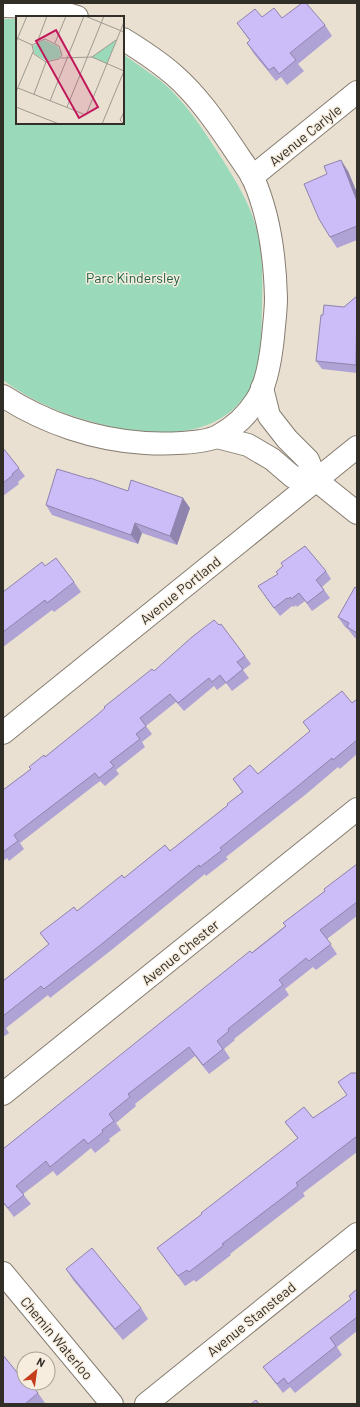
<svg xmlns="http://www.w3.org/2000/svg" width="360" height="1407" viewBox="0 0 360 1407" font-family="Barlow,sans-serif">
<rect width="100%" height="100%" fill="#e9e0d2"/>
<!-- green -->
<path fill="#9adaba" d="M 3,19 L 17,19 L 17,123 L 123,123 L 123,54 C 135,63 149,72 161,81 C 185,101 202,128 219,154 C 229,170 240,187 248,205 C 263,237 263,273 262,306 C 261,330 263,356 255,379 C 252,387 247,394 241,401 C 214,434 167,436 128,430 C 83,422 39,407 3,380 Z"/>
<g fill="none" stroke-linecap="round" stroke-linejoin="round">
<defs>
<g id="minor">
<polyline points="3,6 45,7 77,17"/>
<polyline points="252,177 357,92"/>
<polyline points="262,388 269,416 287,439 308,460 316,480"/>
<path d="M 3,396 C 45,423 95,440 145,443 C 162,444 203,444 218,436 C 233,428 247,415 256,401 C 267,385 271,356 273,337 C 274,324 276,311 276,298 C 275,258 270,216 253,178 C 247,167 239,157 232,146 C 215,121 197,95 174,75 C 158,61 141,50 123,39"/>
<polyline points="217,437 248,445 272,459 293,477 316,480 357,513"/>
<polyline points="3,733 357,447"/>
<polyline points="3,1094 357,809"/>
<polyline points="3,1273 112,1404"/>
<polyline points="146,1404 357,1234"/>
</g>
</defs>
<!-- minor casing -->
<use href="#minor" stroke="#867d70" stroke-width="24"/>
<!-- minor -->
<use href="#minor" stroke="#fff" stroke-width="22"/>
</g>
<!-- wall -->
<g fill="#afa2d4">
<polygon points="262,17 282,18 325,25 332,36 298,64 304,71 287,85 281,77 276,81 254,54 247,43 250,41 237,23"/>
<polygon points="348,171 357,193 357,240 337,248 330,237"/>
<polygon points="357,296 357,373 322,369 316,361 323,315 344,307"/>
<polygon points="3,448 25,476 18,482 19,484 3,496"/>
<polygon points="90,479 128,491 190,508 177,545 142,533 138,544 52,515 46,505"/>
<polygon points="45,566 74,582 81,592 54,612 52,610 3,647 3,592"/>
<polygon points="283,566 326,571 331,579 322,587 330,598 312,611 305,601 297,607 296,605 294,607 292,606 280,616 264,595 277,574"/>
<polygon points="357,589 357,639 354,637 348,629 345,627 338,617"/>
<polygon points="245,656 251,664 243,670 249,678 232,691 226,683 217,690 214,686 184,711 176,702 146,726 152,734 142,742 145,747 116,770 119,774 105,786 100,781 20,843 24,849 9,861 7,858 3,861 3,790 31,769 29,767 45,757 154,671"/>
<polygon points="357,699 357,754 340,769 338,767 305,795 226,857 228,859 206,876 205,874 109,952 50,998 48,995 6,1028 9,1033 3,1037 3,981 49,945 40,933 77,911 124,878 170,851 228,805 242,792 233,779 258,774 310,731 303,722 352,703"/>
<polygon points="357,864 357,916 327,939 337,954 316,970 313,967 285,989 289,995 234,1039 235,1040 224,1049 230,1058 209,1074 195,1056 135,1104 136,1106 116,1123 121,1130 109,1139 110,1141 95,1153 91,1148 57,1176 53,1171 23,1194 31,1204 14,1217 3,1203 3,1149 285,926 283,923 325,891"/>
<polygon points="357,1073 357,1152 303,1193 305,1196 230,1254 231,1255 196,1282 194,1280 185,1286 157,1248 202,1214 298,1139 285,1122 313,1118 347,1095"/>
<polygon points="66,1269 141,1308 148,1319 123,1340 73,1280"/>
<polygon points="357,1289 357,1331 337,1347 342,1355 295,1393 290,1387 283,1393 263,1367 351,1299"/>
<polygon points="24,1381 38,1393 45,1403 44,1404 3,1404"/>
</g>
<!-- shaded-wall -->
<g fill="#8f84ad">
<polygon points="341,160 348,171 357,193 357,201"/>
<polygon points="183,498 190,508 177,545 170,536"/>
<polygon points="135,523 142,533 138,544 131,535"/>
</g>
<!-- building -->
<g fill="#ccbcf7" stroke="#8f84ad">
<polygon points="302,3 306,3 325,25 290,53 296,60 279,74 274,67 269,70 247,43 250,40 237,23 255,9 262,17 274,8 282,18"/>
<polygon points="341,160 357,201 357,226 330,237 319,219 304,184 327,174 324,166"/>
<polygon points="357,296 356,365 316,361 321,315 323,315 324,305 344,307"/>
<polygon points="3,448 19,468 12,474 13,475 3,483"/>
<polygon points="57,469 90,479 90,478 128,491 131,480 183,498 170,536 135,523 131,535 46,505"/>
<polygon points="305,546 326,571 316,580 324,590 307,603 299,593 291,599 290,597 288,599 287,598 274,608 258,586 278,574 276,572 283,566 281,563"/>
<polygon points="56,558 74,582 47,603 45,600 3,632 3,592 42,562 45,566"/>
<polygon points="355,587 357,589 357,633 347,627 349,623 338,617"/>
<polygon points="214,620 219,625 221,624 245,656 237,662 243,669 226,683 220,675 212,682 209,678 178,703 170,694 140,718 146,726 136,734 140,739 110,762 114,766 99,778 95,773 14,835 18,841 3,852 3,790 31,769 29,767 44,755 45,757 97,715 105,708 104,707 152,669 154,671 192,637"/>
<polygon points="342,691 352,703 357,699 357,740 333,760 332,758 298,786 220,848 222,850 200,867 199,865 103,943 44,989 41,986 3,1016 3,981 49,944 40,933 74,907 77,911 122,875 124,878 165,845 170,851 228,805 227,804 243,792 233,779 250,765 258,774 310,731 303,722"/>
<polygon points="357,864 357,902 320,930 331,944 309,961 306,958 279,980 283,985 228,1029 229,1031 217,1041 223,1049 203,1065 189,1047 128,1094 130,1097 109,1114 114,1121 102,1130 103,1132 88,1144 84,1139 50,1167 46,1161 16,1186 24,1195 8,1208 3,1202 3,1149 250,951 252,953 286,926 283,923 325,891 324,889"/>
<polygon points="351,1073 357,1073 357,1136 296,1183 298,1186 222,1244 224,1245 189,1272 187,1270 178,1276 157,1248 202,1214 201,1213 298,1138 285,1122 304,1107 313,1118 347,1095 338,1082"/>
<polygon points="92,1248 141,1308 115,1329 66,1269"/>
<polygon points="357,1289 357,1317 330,1338 336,1346 288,1384 284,1378 277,1384 263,1367 351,1299 349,1296"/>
<polygon points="3,1355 24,1381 24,1383 30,1383 38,1393 25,1404 3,1404"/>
<polygon points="256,1400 259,1404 251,1404"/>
</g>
<g text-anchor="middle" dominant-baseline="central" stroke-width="3" stroke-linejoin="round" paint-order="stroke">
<!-- street labels -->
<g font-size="14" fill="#312e28" stroke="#f7eddf">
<text transform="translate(305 135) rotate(-39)">Avenue Carlyle</text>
<text transform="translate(180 590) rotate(-39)">Avenue Portland</text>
<text transform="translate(180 952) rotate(-39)">Avenue Chester</text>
<text transform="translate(251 1319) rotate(-39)">Avenue Stanstead</text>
<text transform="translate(57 1338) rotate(50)">Chemin Waterloo</text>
</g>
<!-- park labels -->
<g font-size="14" fill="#1c5e42" stroke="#f7eddf">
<text x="133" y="277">Parc Kindersley</text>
</g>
</g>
<!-- overview -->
<g transform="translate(16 16)">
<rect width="108" height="108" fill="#e9e0d2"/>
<path d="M 28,24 L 41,30 L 45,36 L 44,42 L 31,45 L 19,38 L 17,30 ZM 100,24 L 91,48 L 76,41 Z" fill="#9adaba"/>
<path fill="none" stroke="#9f998e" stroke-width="1" d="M 69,0 L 108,16M 1,22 L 16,29M 29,23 L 43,30 L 46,39 L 43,43 L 30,46 L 18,38 L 16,29 ZM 22,24 L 31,0M 0,26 L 11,0M 39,27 L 50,0M 76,41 L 100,24M 45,42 L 76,41 L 108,55M 2,72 L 70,99 L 108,6M 0,76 L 17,36M 18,78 L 30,46M 34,85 L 68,0M 0,91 L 43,108M 51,91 L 88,0M 86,108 L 108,55M 108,108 L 104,104 L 108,96"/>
<path fill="#c2185b" fill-opacity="0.15" stroke="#c2185b" stroke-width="2" d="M 40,14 L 82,91 L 63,102 L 20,25 Z"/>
<rect width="108" height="108" fill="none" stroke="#312e28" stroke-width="2"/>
</g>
<!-- border -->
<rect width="360" height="1407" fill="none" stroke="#312e28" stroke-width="8"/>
<!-- north arrow -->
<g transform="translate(36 1371) rotate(29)"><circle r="19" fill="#f7eddf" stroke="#a8a196"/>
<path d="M0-3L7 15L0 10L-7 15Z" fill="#c63d1b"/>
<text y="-6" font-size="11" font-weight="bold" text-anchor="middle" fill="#312e28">N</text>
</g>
</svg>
